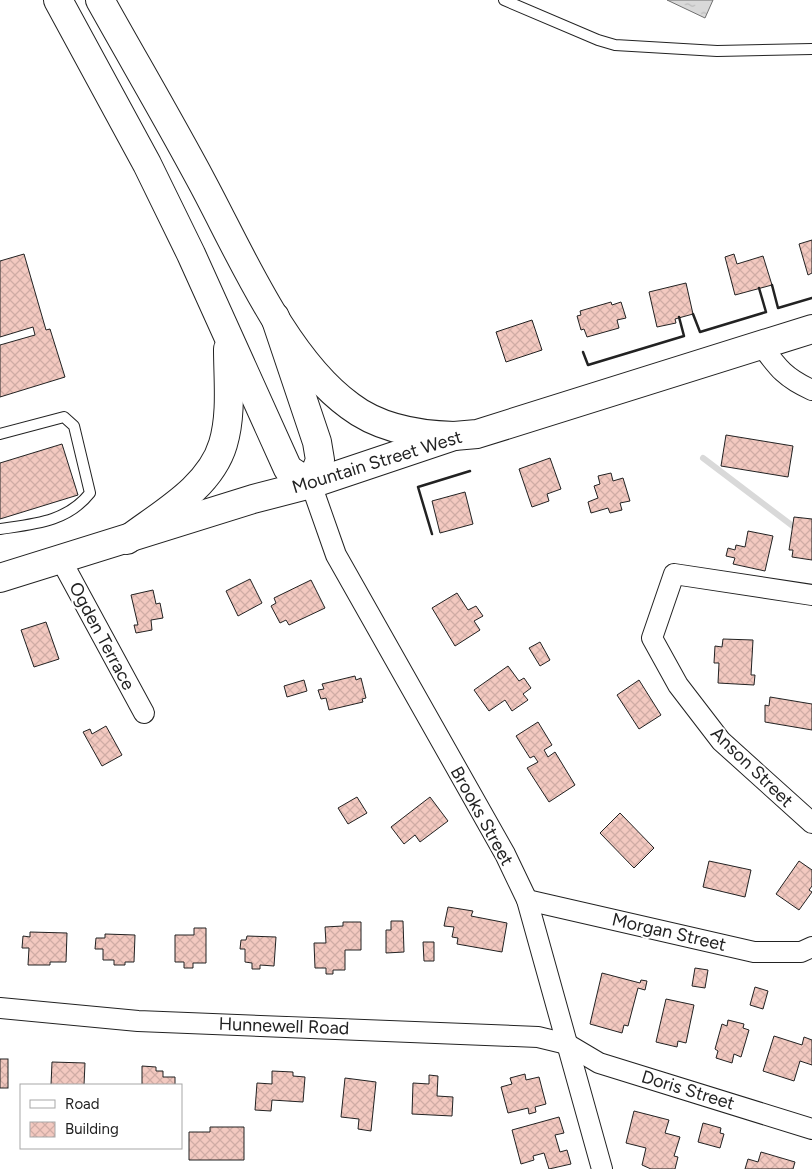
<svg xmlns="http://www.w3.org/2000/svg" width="812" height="1169" viewBox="0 0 812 1169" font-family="Figtree,sans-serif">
<defs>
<pattern id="water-ripples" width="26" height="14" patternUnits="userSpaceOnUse" patternTransform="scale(1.25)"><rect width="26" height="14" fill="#d9d9d9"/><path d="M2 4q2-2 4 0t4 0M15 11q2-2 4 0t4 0" fill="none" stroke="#bababa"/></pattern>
<pattern id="building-cross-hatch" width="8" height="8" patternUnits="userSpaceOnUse" patternTransform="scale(1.25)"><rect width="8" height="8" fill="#f3c9c0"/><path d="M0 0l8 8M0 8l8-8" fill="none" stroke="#d0aca5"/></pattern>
</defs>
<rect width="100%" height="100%" fill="#fff"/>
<!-- water -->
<polygon fill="url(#water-ripples)" stroke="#6f6f6f" points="667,0 713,0 705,18"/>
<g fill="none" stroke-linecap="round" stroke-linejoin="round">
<!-- stream -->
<polyline stroke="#d9d9d9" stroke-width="6" points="703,458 798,530"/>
</g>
<!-- building -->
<g fill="url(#building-cross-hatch)" stroke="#222">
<polygon points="812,240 812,273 808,275 799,244"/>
<polygon points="24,254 46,330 50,329 65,377 0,397 0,345 35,335 33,327 0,337 0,261"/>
<polygon points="734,254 737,264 763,256 772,285 735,295 725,257"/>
<polygon points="686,283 693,314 675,319 676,323 657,327 649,292"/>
<polygon points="611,302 612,305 621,302 626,318 617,320 619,328 587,337 584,329 581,330 577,316 581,315 580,311"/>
<polygon points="532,320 542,350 506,362 496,332"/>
<polygon points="726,435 793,446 788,477 721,466"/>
<polygon points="62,444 78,495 0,519 0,463"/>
<polygon points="550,458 561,489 547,494 549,501 532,507 519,469"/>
<polygon points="611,473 613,481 623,478 630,501 620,503 622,510 610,513 608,508 591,513 588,502 598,498 594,486 600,484 598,476"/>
<polygon points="465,492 473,524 440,533 432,501"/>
<polygon points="794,517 812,519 812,560 792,557 793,550 789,550"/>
<polygon points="748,531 773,536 765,571 733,564 735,558 726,556 728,548 735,550 736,545 745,547"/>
<polygon points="250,579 262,603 238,616 226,591"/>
<polygon points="311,580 325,608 289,625 286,620 280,623 271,606 276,603 274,598"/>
<polygon points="153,590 156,604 160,603 163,618 151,620 152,630 136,633 134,625 138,625 131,595"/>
<polygon points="457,593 468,610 476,606 483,616 474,621 480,630 455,646 432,608"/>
<polygon points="46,622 59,659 34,667 21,630"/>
<polygon points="723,639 753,640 751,675 755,675 754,685 718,683 719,663 714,663 715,646 722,647"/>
<polygon points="540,642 550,660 540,666 529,648"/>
<polygon points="508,666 519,681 524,678 531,688 523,694 528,700 512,711 505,700 489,711 474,690"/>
<polygon points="355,676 356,680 361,678 366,698 362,699 363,702 329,710 326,698 321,699 318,690 324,689 322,684"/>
<polygon points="304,680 307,691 287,697 284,686"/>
<polygon points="639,680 661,715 639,729 617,695"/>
<polygon points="770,697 812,704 812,730 765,722 765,705 769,706"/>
<polygon points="538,722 552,745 544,750 548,757 555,752 575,785 549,802 527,768 538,762 534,756 530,758 516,736"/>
<polygon points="106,726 122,755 102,766 83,732 90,729 92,734"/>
<polygon points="357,797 367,813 348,824 338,808"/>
<polygon points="430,797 448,821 420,842 415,835 404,844 391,827"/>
<polygon points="620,813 654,848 634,868 600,833"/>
<polygon points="709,861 751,870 745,897 703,887"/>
<polygon points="799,861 812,870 812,886 809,890 812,892 799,910 776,894"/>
<polygon points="448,907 473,911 471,916 507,923 502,952 457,944 458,938 452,937 454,927 444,926"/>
<polygon points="391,921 403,921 404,952 386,953 386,930 391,930"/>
<polygon points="343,922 361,922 361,950 345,950 345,970 333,970 333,974 326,974 326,968 315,968 314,943 326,943 325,927 343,926"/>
<polygon points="194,928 206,928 206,963 193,963 193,968 184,968 184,962 175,962 175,935 194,935"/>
<polygon points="30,932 67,933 66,962 50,962 50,965 28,965 29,948 22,948 23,936 30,937"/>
<polygon points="105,934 135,935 134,962 125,962 125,965 114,965 114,960 103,960 103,949 95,949 96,938 105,938"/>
<polygon points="247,936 276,937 274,966 260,965 260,969 252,969 252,963 245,962 245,949 240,949 241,940 246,940"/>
<polygon points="423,942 434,942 434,961 424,961"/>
<polygon points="695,968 708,970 705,988 692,986"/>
<polygon points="602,973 640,983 641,980 647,981 645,990 638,988 628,1026 624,1025 622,1033 590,1024"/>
<polygon points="755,987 768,991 763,1009 750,1005"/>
<polygon points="666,999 694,1005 686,1043 678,1041 677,1047 656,1042"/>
<polygon points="728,1020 744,1024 743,1028 749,1030 741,1057 734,1054 732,1063 716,1058 718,1051 715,1049 722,1024 727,1026"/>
<polygon points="774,1036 802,1045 804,1037 812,1040 812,1065 800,1061 794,1081 763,1071"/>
<rect x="0" y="1059" width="8" height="29"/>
<polygon points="52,1062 85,1063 84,1085 51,1085"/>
<polygon points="142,1066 156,1067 156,1071 163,1071 163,1077 175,1077 175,1085 142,1085"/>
<polygon points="272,1071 293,1072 293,1076 305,1077 303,1102 272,1100 271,1111 255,1110 257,1083 272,1084"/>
<polygon points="525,1074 526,1080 539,1077 546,1104 535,1107 536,1112 529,1114 528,1108 508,1113 501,1087 512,1084 510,1078"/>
<polygon points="429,1075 438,1076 437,1096 453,1097 452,1116 412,1114 413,1083 429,1084"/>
<polygon points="345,1078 376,1082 371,1131 358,1129 359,1119 341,1117"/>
<polygon points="634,1111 669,1120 665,1133 680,1137 674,1156 678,1157 675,1169 651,1169 642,1165 646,1148 626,1143"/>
<polygon points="559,1117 564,1133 555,1135 560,1152 567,1150 571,1164 549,1169 544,1153 533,1156 534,1160 521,1164 512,1130"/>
<polygon points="703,1123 721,1128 720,1133 724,1134 720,1148 698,1142"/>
<polygon points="210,1127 244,1127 244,1160 189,1160 189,1132 210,1132"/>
<polygon points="761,1152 795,1162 793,1169 745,1169 748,1159 758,1162"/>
</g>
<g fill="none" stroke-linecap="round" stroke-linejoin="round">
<defs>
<g id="lane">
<polyline points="504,0 598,40 615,45 717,51 812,49"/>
<path d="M 0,434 L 64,417 L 74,426 L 90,493 C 67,522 34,524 0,529"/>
</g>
<g id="street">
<path d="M 761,345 C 778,368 785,378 812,390"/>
<polyline points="311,484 336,555 505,854 527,900 602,1169"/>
<polyline points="61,560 144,713"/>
<polyline points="812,595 674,574 652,638 678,685 721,741 812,823"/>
<polyline points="527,900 754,952 801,952 812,947"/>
<polyline points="0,1008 138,1021 538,1037 567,1044 599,1063 812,1129"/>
</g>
<polyline id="secondary" points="0,578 253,499 311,484 454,436 477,434 812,329"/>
<g id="highway">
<polyline points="58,0 147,164 191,254 288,469 311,484 320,460 317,442 275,317"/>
<path d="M 100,0 C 134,61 170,122 203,184 C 241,255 285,359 350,406 C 380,429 418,435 454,436"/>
<path d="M 127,540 C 161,514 210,488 223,444 C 232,414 228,380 228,349"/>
</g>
</defs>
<!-- lane casing -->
<use href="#lane" stroke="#222" stroke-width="12"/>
<!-- street casing -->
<use href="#street" stroke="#222" stroke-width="22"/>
<!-- secondary casing -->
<use href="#secondary" stroke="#222" stroke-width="30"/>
<!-- highway casing -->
<use href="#highway" stroke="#222" stroke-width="30"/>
<!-- lane -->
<use href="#lane" stroke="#fff" stroke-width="10"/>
<!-- street -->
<use href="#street" stroke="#fff" stroke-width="20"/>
<!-- secondary -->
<use href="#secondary" stroke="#fff" stroke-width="28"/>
<!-- highway -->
<use href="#highway" stroke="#fff" stroke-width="28"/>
<!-- wall -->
<g stroke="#222" stroke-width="2.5">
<polyline points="772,285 778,308 812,298"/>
<polyline points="693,314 700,332 766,312 759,288"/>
<polyline points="583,352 588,365 684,336 679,317"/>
<polyline points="432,534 418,487 470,471"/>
</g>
</g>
<g text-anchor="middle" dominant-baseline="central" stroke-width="4" stroke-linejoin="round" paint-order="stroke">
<!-- street labels -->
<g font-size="18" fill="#222" stroke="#fff">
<text transform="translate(377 462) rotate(-17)">Mountain Street West</text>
<text transform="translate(102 636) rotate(62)">Ogden Terrace</text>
<text transform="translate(752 767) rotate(44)">Anson Street</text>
<text transform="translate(482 816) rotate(61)">Brooks Street</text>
<text transform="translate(669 932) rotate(13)">Morgan Street</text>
<text transform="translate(284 1026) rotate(2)">Hunnewell Road</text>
<text transform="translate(688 1090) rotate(17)">Doris Street</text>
</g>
</g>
<!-- legend -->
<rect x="20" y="1084" width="162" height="65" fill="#ffffff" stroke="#a7a7a7"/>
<rect x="30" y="1100" width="25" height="8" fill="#ffffff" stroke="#a7a7a7"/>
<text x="65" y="1109" font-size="15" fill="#222222">Road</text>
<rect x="30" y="1122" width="25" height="15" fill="url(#building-cross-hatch)" stroke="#a7a7a7"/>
<text x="65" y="1134" font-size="15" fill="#222222">Building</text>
</svg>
